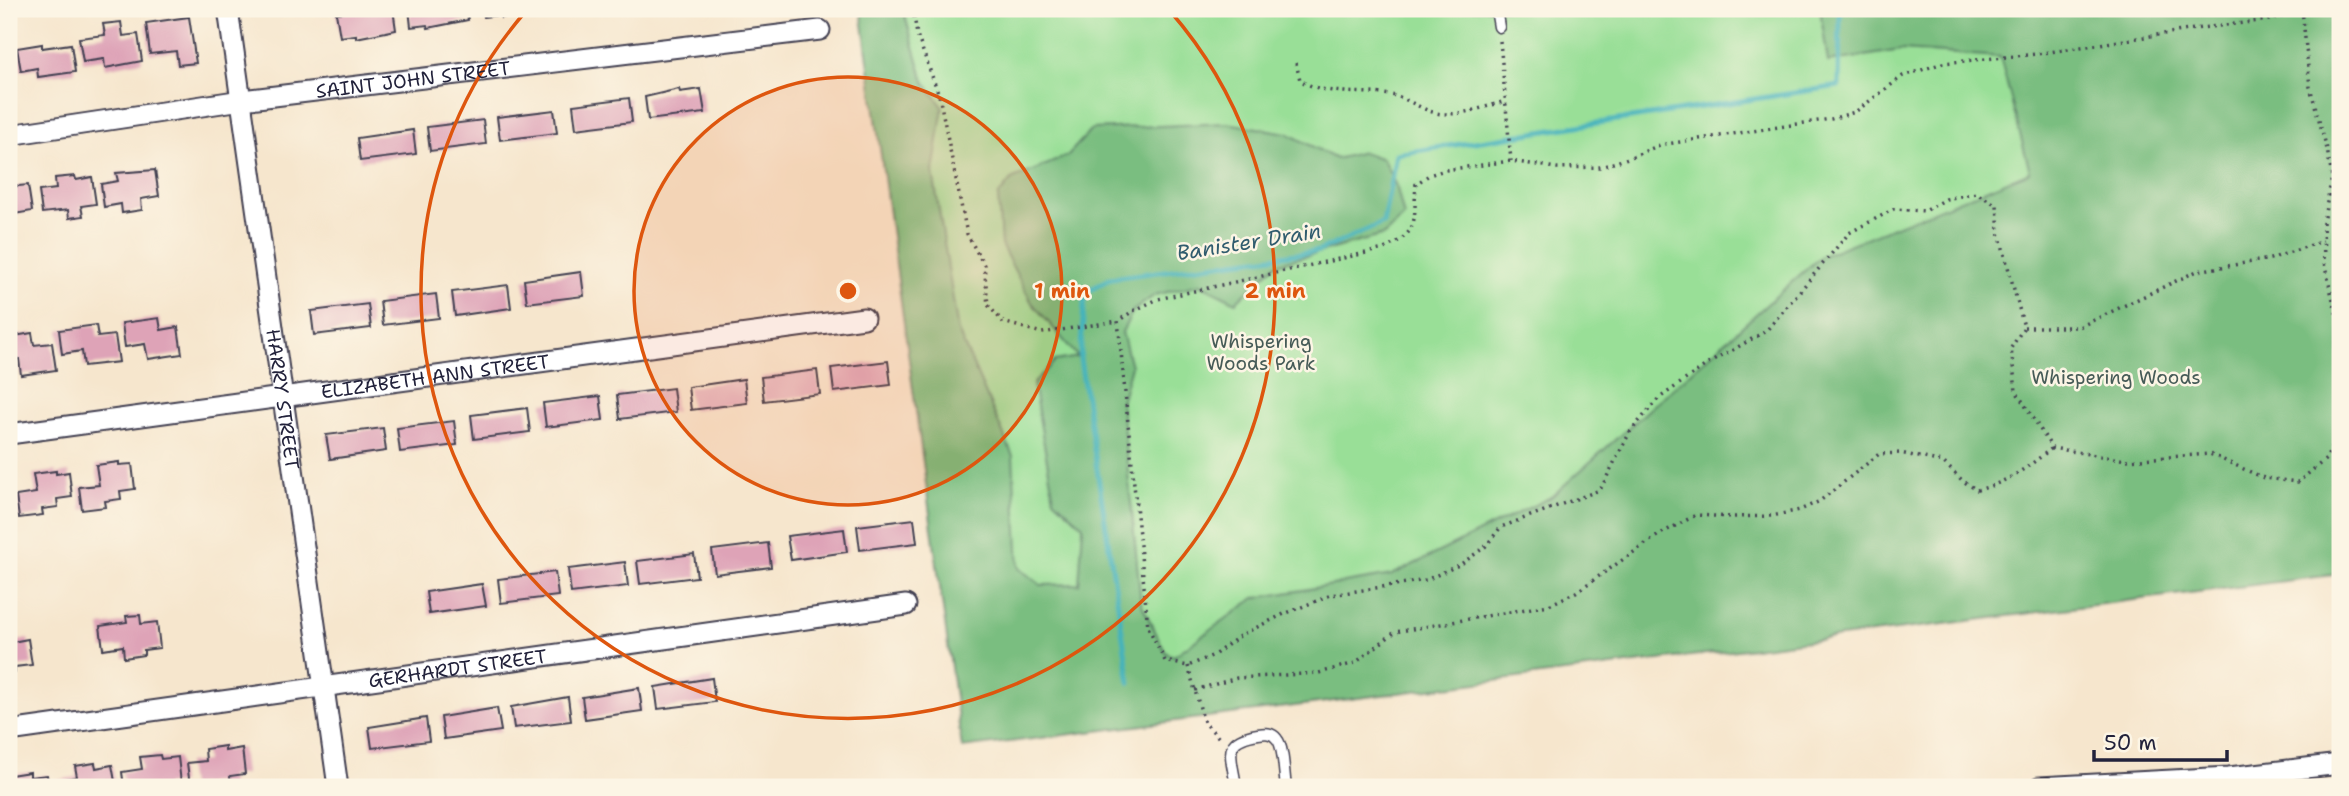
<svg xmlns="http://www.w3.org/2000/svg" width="2349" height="796" viewBox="0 0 2349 796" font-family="'Shantell Sans',sans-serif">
<rect width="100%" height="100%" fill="#fcf5e5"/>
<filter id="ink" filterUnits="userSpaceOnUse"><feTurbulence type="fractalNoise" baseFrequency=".0143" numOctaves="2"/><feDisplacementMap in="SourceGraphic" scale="14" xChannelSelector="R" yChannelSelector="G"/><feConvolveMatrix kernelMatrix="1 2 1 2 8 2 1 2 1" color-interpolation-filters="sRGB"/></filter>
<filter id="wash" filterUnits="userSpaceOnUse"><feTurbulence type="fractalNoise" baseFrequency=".00686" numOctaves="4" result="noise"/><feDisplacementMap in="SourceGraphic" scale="28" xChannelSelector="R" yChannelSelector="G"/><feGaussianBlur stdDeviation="1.57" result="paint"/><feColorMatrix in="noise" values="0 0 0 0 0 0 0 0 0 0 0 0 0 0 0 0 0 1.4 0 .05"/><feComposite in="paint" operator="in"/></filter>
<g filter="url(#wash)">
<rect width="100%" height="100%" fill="#f6e6cd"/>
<!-- green -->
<polygon fill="#99df97" stroke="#5e8069" stroke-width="2" points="865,9 2340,9 2340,546 967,737"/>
<!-- forest -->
<polygon fill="#7abe80" stroke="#4e705e" stroke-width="2" points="861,9 903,9 924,81 943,107 933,172 958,331 1013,456 1019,568 1041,585 1079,584 1083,526 1054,499 1033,384 1055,361 1078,357 1032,303 1001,245 998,196 1011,180 1067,156 1092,129 1227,123 1287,133 1336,159 1363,152 1383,159 1397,188 1404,217 1384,235 1276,264 1236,302 1200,284 1155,295 1133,311 1122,332 1131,366 1121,402 1141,603 1166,653 1174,656 1255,598 1392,575 1551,497 1821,256 2030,172 2000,57 1901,50 1828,62 1820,9 2340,9 2340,574 962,748"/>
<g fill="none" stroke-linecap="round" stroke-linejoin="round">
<!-- stream -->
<polyline stroke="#44b3bb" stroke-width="5" points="1130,683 1080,359 1085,293 1111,278 1319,251 1383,223 1396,154 1839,86 1840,9"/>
</g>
<g id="blocks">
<!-- building -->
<g fill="#dea3b7">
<polygon points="372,9 393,9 396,30 356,38 356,35 340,37 336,13"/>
<polygon points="409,9 466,9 468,20 428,28 427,25 411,27"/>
<polygon points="483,9 535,9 535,10 501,18 500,15 484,17"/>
<polygon points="189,17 196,63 178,65 176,51 150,54 146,23"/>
<polygon points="121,22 123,36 138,34 142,61 105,68 104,59 83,62 79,38 105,35 103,24"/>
<polygon points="42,44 42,48 71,44 75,72 38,77 37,68 21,71 17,48"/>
<polygon points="679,89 680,92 701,89 705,113 648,120 645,97"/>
<polygon points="629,98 632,122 576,129 573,105"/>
<polygon points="554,110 557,133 500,140 497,117"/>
<polygon points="483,120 486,144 430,151 427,127"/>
<polygon points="413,130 416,154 360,161 357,138"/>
<polygon points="155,170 159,196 141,199 142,210 122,213 121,204 104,207 101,184 118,181 116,173"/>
<polygon points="75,176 76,180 92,177 96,204 81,206 83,216 69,218 68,210 42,213 39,191 56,189 55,178"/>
<polygon points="28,185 32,211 14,214 15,225 9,226 9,187"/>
<polygon points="581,272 584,296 527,303 524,280"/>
<polygon points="508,285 511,308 455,316 452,292"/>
<polygon points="436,294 439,318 383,325 380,301"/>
<polygon points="368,304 371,328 314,335 311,311"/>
<polygon points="159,318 161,330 178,327 182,354 148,359 145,344 125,347 122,323"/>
<polygon points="96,325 98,337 115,335 119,362 84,366 82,351 62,354 59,330"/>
<polygon points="32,333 34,345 52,343 56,370 21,375 19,359 9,361 9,337"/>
<polygon points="888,361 891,385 834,392 831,368"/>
<polygon points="817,370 820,394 764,401 761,377"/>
<polygon points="744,379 747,403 691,410 688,387"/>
<polygon points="673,388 676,412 620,419 617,395"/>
<polygon points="600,396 603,420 546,427 543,403"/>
<polygon points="527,408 530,432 474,439 471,415"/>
<polygon points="454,421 457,445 400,452 397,428"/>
<polygon points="383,428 386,451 330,459 326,435"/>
<polygon points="119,462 119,465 132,464 135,489 120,491 121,499 105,501 106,507 82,510 79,487 99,485 96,465"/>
<polygon points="56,471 56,474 69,472 72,497 57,499 58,507 42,509 43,515 19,518 16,496 36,493 33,474"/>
<polygon points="914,519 917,543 860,550 857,526"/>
<polygon points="844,529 847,552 791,560 787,536"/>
<polygon points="768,543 771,567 715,574 712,550"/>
<polygon points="694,554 697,577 640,584 637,561"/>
<polygon points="625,562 628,586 571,593 568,569"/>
<polygon points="555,572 558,596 501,603 498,579"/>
<polygon points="482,584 486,606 429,614 426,592"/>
<polygon points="140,615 141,624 157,622 160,648 144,650 144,655 124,658 123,646 103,649 100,626 127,622 126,616"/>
<polygon points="9,628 12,642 28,639 32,665 15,667 15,672 9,673"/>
<polygon points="712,678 715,702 658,709 655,687"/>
<polygon points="639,688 642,711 585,719 582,697"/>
<polygon points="568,697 571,721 514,728 511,707"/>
<polygon points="497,708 501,731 444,739 441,717"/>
<polygon points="426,718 429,741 372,748 369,727"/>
<polygon points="225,746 225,751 242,748 245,774 230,776 231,786 217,787 216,782 190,786 187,763 206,761 205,749"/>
<polygon points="160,755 161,759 178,757 181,783 165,785 166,787 124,787 122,772 142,769 140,757"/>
<polygon points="95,763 96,768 112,765 116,787 58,787 57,780 77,777 75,766"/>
<polygon points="30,772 30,777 47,775 49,787 11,787 10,775"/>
</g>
</g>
</g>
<g filter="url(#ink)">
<use href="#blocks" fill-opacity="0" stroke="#423f51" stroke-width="2"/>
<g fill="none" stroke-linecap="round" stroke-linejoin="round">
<defs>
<g id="lane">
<polyline points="1496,9 1499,27"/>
<path d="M 1236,787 C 1232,756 1220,740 1258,734 C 1265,733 1272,732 1277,739 C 1284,747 1284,776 1286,787"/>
</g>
<g id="street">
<path id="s1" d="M 228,9 L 338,787"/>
<path id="s2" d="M 9,135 L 242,100 L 820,30"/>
<path id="s3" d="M 9,434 L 864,318"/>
<path id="s4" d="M 9,731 L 906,605"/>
<polyline points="2039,787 2229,777 2340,764"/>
</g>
</defs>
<!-- lane casing -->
<use href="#lane" stroke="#423f51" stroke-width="13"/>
<!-- street casing -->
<use href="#street" stroke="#423f51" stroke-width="23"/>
<!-- path -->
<g stroke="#423f51" stroke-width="3.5" stroke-dasharray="2 5" stroke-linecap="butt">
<polyline points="913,9 917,35 939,95 967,234 984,265 988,305 1003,322 1042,333 1118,321"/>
<polyline points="2302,9 2310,87 2327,149 2332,177 2323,222 2324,263 2340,329"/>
<path d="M 2310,9 L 2269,20 L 2201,28 L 2037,54 L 1943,63 L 1903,76 L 1855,112 L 1831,119 L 1660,145 L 1631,157 L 1601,167 L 1557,168 L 1511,161 L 1445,170 L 1429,175 L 1416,184 C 1413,222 1421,231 1384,249 L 1158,299 L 1133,311 L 1118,321 L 1148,627 L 1165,661 L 1188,666 L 1214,655 L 1241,635 L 1284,614 L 1331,595 L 1426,580 L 1461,564 L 1485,547 L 1501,527 L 1600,490 L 1630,432 L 1658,399 L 1706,365 L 1766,331 L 1849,233 L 1894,209 L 1925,211 L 1946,199 L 1976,193 L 1997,205 L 1999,233 L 2024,327 L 2011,348 L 2016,391 L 2052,448 L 2126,460 L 2210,454 L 2264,478 L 2298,482 L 2326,459 L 2340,429"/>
<polyline points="1500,41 1511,161"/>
<path d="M 1296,63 L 1300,80 C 1327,98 1365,89 1396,96 C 1413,101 1428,115 1447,114 C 1467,114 1487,106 1506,101"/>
<polyline points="2024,327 2079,327 2197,271 2270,259 2323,241"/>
<polyline points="1188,666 1204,722 1221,740"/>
<path d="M 1195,690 L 1237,678 L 1319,673 L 1355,663 L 1395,632 L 1549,605 L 1576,592 L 1660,534 L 1696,515 L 1733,517 L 1772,516 L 1800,510 L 1820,501 L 1879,454 L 1900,453 L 1943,462 L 1963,481 L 1977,490 C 2007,483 2028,467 2052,448"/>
</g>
<!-- lane -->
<use href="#lane" stroke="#fff" stroke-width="10"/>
<!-- street -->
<use href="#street" stroke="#fff" stroke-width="19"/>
</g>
</g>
<!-- distance rings -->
<circle cx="848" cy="291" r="214" fill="#de560e" fill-opacity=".12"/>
<g fill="none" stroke="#de560e" stroke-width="3.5">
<circle cx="848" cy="291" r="214"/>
<path d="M1170 11A427 427 0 1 1 526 11"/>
</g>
<g text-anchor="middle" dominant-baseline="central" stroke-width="5" stroke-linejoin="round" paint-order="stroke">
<!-- street labels -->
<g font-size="19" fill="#22223b" stroke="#fcf5e5">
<text stroke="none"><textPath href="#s2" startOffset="408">SAINT JOHN STREET</textPath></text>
<text stroke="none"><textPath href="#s3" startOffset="430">ELIZABETH ANN STREET</textPath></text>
<text stroke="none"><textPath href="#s1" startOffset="394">HARRY STREET</textPath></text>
<text stroke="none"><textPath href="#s4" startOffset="453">GERHARDT STREET</textPath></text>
</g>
<!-- park labels -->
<g font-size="19" fill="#465b57" stroke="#fcf5e5">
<text x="1261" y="341">Whispering<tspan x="1261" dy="22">Woods Park</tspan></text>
<text x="2116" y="377">Whispering Woods</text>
</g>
<!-- water labels -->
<g font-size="21" font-style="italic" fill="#305c6e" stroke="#fcf5e5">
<text transform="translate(1249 242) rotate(-9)">Banister Drain</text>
</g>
</g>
<circle cx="848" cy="291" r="10" fill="#de560e" stroke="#fcf5e5" stroke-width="3.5"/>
<g font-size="21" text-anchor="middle" font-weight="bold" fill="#de560e" stroke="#fcf5e5" stroke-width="5" stroke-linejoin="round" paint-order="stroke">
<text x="1062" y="298">1 min</text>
<text x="1275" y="298">2 min</text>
</g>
<!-- margin -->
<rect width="2349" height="796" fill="none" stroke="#fcf5e5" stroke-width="35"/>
<!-- scale -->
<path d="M2094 750v10h133v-10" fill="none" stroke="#22223b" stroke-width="3.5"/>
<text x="2104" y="750" font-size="21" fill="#22223b" stroke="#fcf5e5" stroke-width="5" paint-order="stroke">50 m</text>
</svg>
